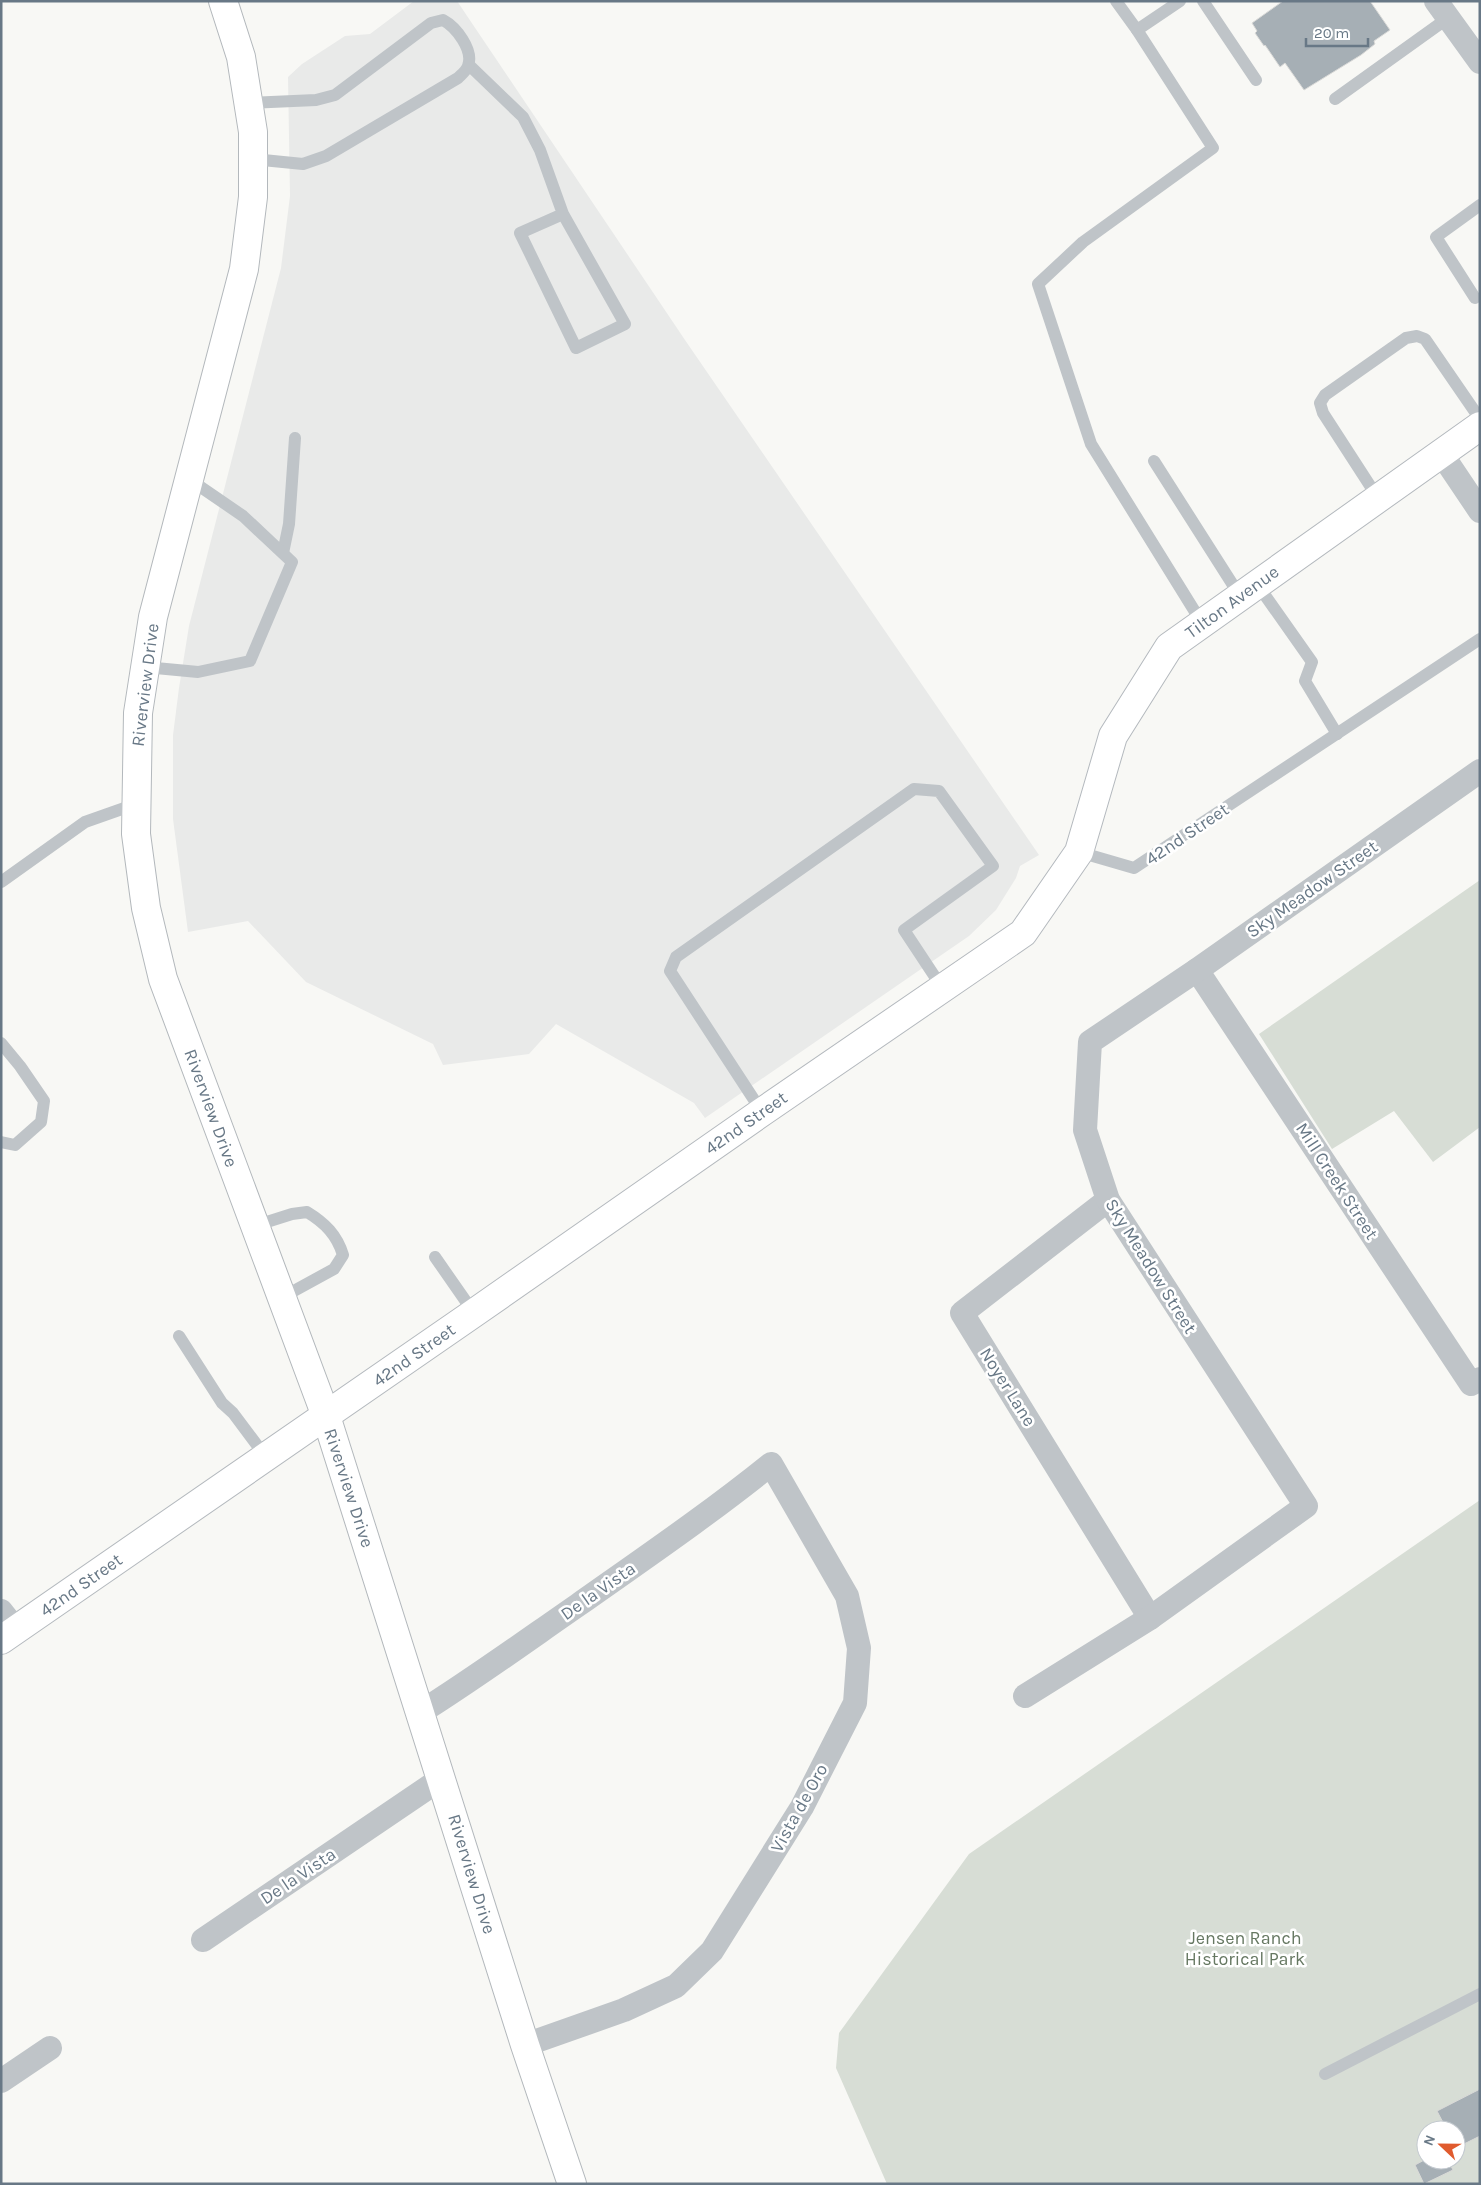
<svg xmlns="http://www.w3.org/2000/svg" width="1481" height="2185" viewBox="0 0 1481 2185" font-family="Karla,sans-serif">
<rect width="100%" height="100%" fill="#f8f8f5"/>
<!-- built -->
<polygon fill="#e9eae9" points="414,1 457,1 685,340 1039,855 1020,866 1016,878 996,910 969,936 705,1118 694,1103 556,1024 529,1054 443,1065 433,1044 306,982 248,921 188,932 173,819 173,735 179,688 189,626 281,268 290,196 288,77 302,64 345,36 370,34"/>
<!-- green -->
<g fill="#d7ddd5" fill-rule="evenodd">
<polygon points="1480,880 1480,1127 1433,1162 1394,1111 1332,1149 1259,1034"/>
<path d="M 1480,1500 L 1480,2184 L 887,2184 L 836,2068 L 839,2033 L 969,1854 ZM 1426,2130 L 1456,2130 L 1456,2160 L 1426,2160 Z"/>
</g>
<!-- building -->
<g fill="#a6afb5" stroke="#dadad8">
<polygon points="1283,1 1370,1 1390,30 1374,41 1375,44 1361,55 1304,90 1285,63 1280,67 1265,45 1264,46 1255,33 1257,31 1252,23"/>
<polygon points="1480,2089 1480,2136 1456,2148 1456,2130 1447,2130 1437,2111"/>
<polygon points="1426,2159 1448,2160 1453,2170 1424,2184 1415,2165"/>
</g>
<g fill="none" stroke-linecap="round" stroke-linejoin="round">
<defs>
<polyline id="secondary" points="1,1640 474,1313 762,1112 1023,933 1079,852 1113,736 1169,647 1480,426"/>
<polyline id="primary" points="223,1 241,57 253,132 253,197 244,269 153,617 138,713 136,834 146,908 163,979 326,1416 525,2045 572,2184"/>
</defs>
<!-- secondary casing -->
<use href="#secondary" stroke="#b4b9be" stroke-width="30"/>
<!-- primary casing -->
<use href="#primary" stroke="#b3b8bc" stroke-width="30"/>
<!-- lane -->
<g stroke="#bfc4c8" stroke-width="12">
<polyline points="1116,1 1137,30 1180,1"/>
<polyline points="1203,1 1256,80"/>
<polyline points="1137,30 1213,148 1083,242 1038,284 1091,444 1202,623"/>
<polyline points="469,65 523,117 540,150 563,214 520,233 576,348 625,324 563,214"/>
<polyline points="1335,99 1448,18"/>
<path d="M 248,103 L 316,100 L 335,95 L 431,23 L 443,20 C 456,27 474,50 468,66 C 466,71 462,74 458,78 L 326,156 L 303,164 L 253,159"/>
<polyline points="1475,298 1436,237 1480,205"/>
<polyline points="1154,461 1240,596"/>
<polyline points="1378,498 1323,413 1320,403 1325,395 1406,338 1417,336 1425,339 1480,419"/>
<polyline points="283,553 289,524 295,438"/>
<polyline points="1257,584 1312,662 1305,681 1337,734"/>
<polyline points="145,667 198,672 250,661 292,562 243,516 189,479"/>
<polyline points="1079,852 1134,868 1480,639"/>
<polyline points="1,882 85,822 136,804"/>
<polyline points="1,1043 20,1066 44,1101 41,1122 15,1145 1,1142"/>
<polyline points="762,1112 670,971 676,957 914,789 939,791 993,866 904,930 943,989"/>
<path d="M 254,1226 L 292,1214 L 307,1212 C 325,1223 337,1235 343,1255 L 334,1269 L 281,1298"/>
<polyline points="435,1257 474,1313"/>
<polyline points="179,1336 222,1403 233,1413 266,1457"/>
<polyline points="1325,2074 1480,1994"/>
</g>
<!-- street -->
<g stroke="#bfc4c8" stroke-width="24">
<polyline points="1436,1 1480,62"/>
<polyline points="1441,453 1480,511"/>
<polyline points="1197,970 1471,1384 1480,1379"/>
<polyline points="1108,1200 962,1313 1150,1618"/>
<polyline points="1,1611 16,1630"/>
<polyline points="1025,1696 1150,1618 1306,1506 1108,1200 1085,1130 1090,1042 1197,970 1480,771"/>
<path d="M 421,1712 C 475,1678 526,1641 578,1605 C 643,1559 709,1514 771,1464 L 847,1596 L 859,1648 L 855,1703 L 802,1807 L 712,1951 L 676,1986 L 624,2010 L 525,2045"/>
<polyline points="203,1940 442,1778"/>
<polyline points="1,2081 50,2048"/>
</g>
<!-- secondary -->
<use href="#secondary" stroke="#fff" stroke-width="28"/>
<!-- primary -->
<use href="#primary" stroke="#fff" stroke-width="28"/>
</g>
<g text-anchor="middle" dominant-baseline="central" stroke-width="5" stroke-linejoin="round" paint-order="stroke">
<!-- street labels -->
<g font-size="18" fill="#687886" stroke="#fff">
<text transform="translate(1232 602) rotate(-36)">Tilton Avenue</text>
<text transform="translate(145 685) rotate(-83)">Riverview Drive</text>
<text transform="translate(1187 834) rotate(-34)">42nd Street</text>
<text transform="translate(1312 889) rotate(-35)">Sky Meadow Street</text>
<text transform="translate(211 1108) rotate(70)">Riverview Drive</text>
<text transform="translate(746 1123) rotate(-35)">42nd Street</text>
<text transform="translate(1337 1181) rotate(57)">Mill Creek Street</text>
<text transform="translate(1151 1266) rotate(58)">Sky Meadow Street</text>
<text transform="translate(414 1355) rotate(-35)">42nd Street</text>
<text transform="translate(1008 1387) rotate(58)">Noyer Lane</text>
<text transform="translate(349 1488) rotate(72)">Riverview Drive</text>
<text transform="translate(81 1585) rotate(-35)">42nd Street</text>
<text transform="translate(598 1591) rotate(-35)">De la Vista</text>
<text transform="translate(799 1808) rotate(-61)">Vista de Oro</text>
<text transform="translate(472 1874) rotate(73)">Riverview Drive</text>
<text transform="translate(298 1876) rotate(-34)">De la Vista</text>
</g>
<!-- park labels -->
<g font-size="18" fill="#667862" stroke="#fff">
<text x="1245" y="1938">Jensen Ranch<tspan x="1245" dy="21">Historical Park</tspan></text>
</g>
</g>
<!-- border -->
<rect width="1481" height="2185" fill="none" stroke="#687886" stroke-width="5"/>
<!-- north arrow -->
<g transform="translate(1441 2145) rotate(292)"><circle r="24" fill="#ffffff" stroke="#c3c9cf"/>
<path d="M0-4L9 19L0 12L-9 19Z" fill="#e05b2e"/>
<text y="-8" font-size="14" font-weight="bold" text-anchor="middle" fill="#687886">N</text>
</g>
<!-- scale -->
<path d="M1306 38v8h62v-8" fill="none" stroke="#687886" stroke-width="2.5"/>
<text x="1314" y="38" font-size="15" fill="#687886" stroke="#ffffff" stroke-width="4" paint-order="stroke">20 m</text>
</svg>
